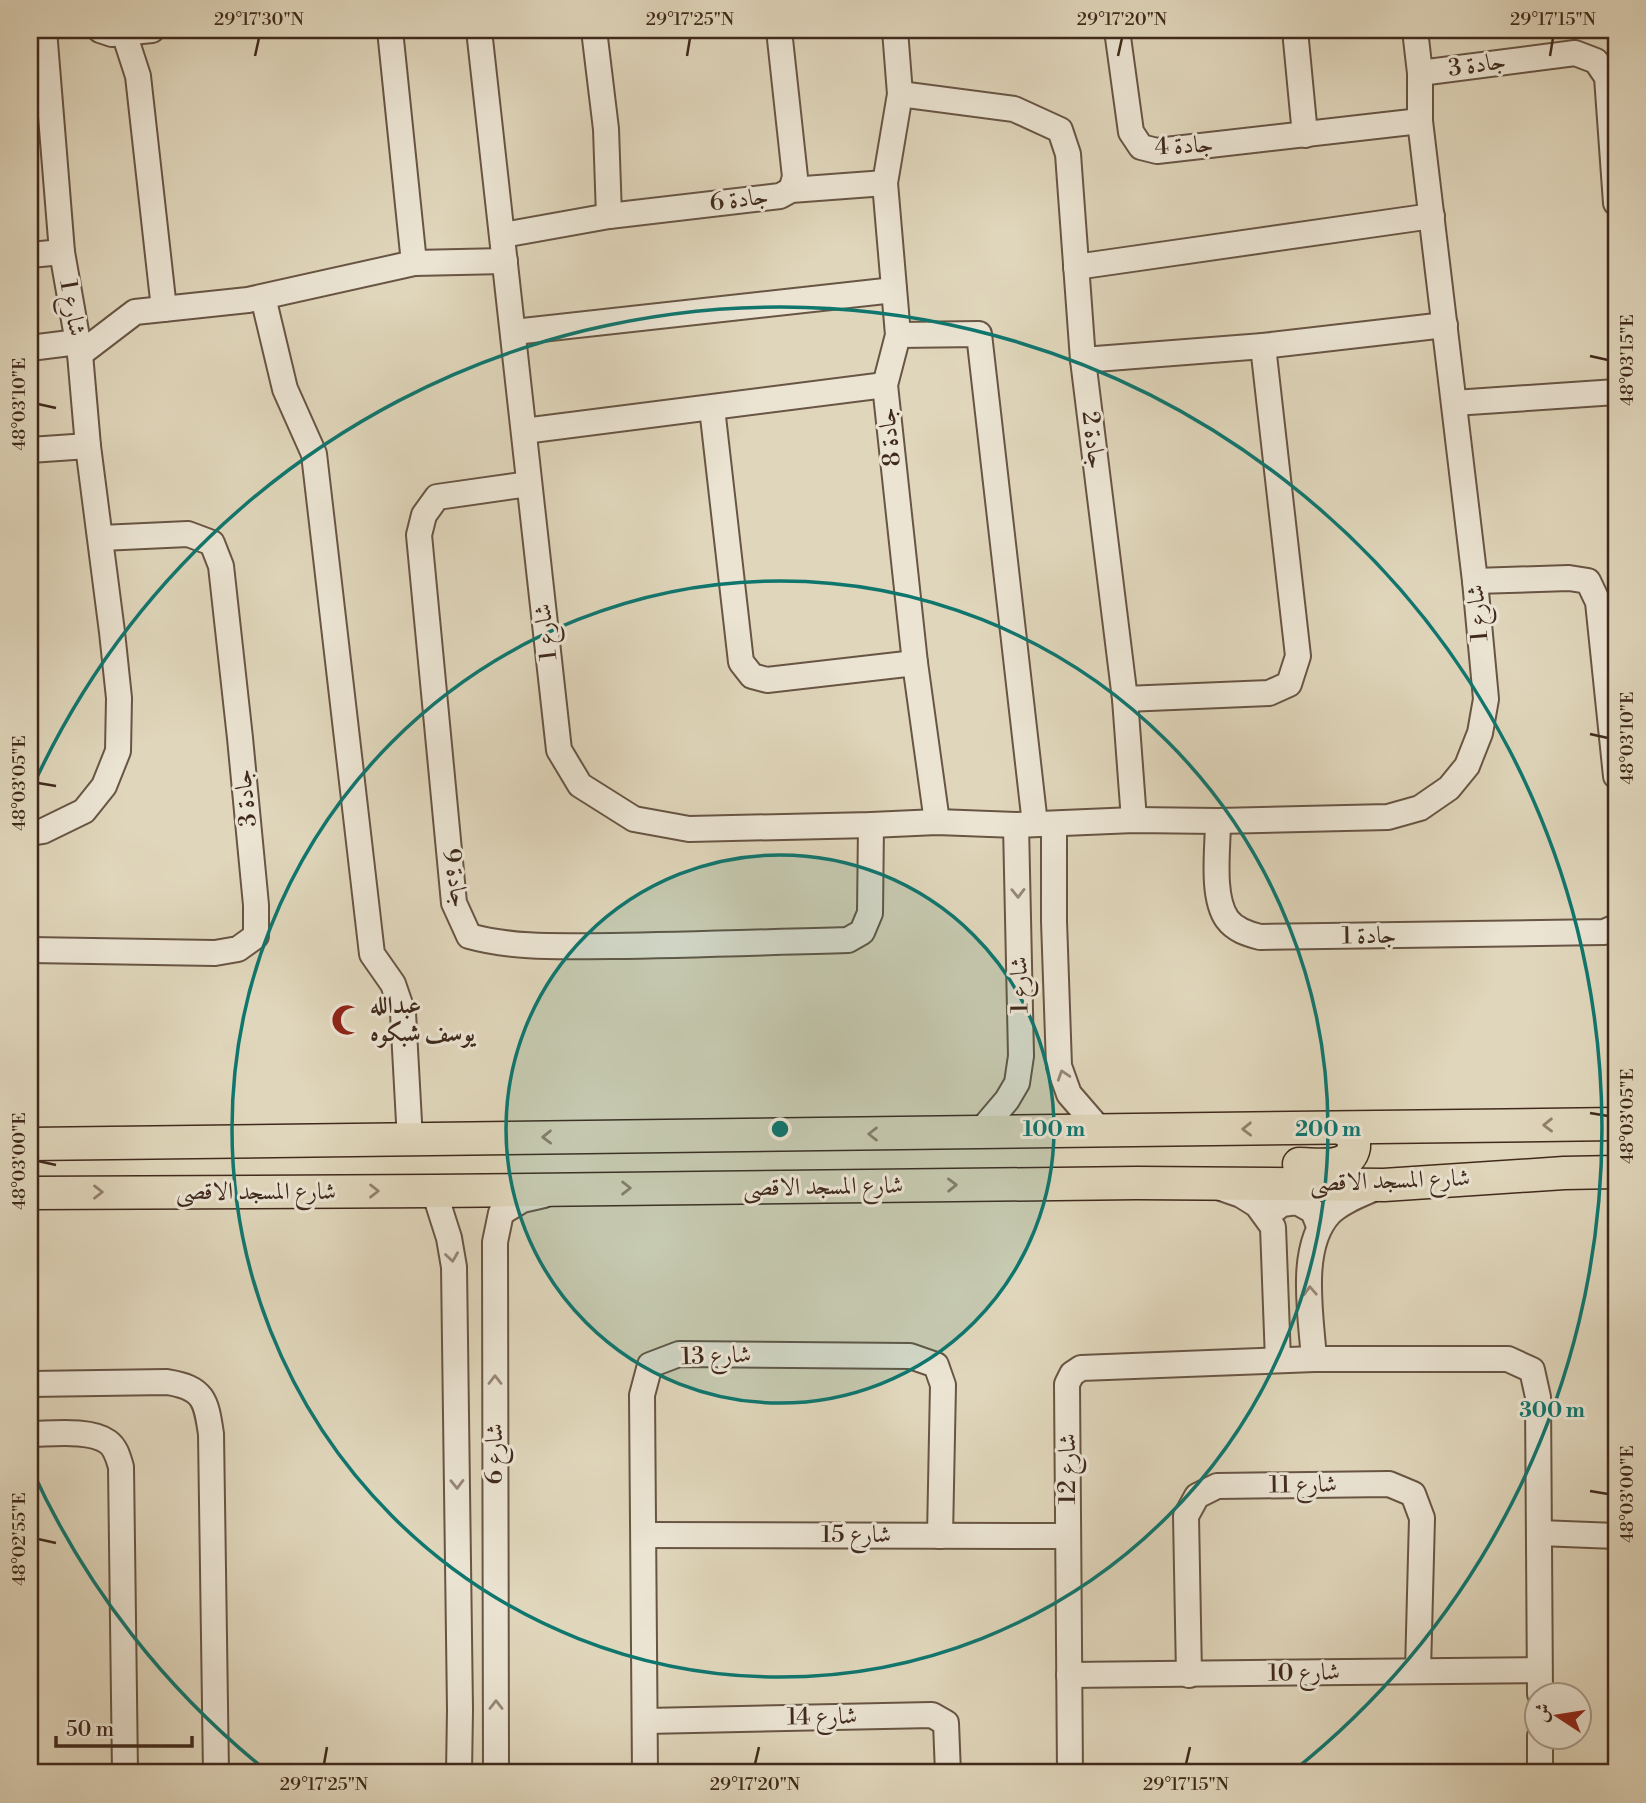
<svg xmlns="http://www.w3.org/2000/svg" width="1646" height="1803" viewBox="0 0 1646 1803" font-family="'Libre Bodoni',Amiri,serif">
<rect width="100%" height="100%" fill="#e0d6bb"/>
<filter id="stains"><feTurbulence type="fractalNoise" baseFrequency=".00286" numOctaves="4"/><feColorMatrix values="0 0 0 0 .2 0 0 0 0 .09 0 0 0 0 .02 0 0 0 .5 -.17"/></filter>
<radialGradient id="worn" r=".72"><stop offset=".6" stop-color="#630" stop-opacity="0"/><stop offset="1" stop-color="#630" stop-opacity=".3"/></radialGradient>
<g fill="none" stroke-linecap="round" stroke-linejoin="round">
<defs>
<g id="minor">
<polyline points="100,30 112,34 152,30"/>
<polyline points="390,30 414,263"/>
<polyline points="479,30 559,750 580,785 634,819 689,829 871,825 937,822 1016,825 1134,820 1218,821 1388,817 1420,808 1449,788 1467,766 1480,733 1486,699 1475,581 1420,121 1420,73 1415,30"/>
<polyline points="594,30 606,129 609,216"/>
<polyline points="779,30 795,177 791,190"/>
<polyline points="895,30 900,94 885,183 898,335 885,385 915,663 937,822"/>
<polyline points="1117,30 1131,132 1141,147 1157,151 1420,121"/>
<polyline points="1295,30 1305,135"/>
<polyline points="124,33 138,76 164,309"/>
<polyline points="1420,73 1575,53 1596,61 1607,77 1616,203"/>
<polyline points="900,94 1014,109 1060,130 1068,154 1083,360"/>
<polyline points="503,235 609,216 780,196 791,190 885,183"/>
<polyline points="30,255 62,252"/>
<polyline points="1076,267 1432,216"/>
<polyline points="263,297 285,389 314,454 372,954 393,984 403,1013 410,1140"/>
<polyline points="514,332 894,290"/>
<polyline points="898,335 979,334 1035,824"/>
<polyline points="30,348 78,342"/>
<polyline points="80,354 135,312 248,300 414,263 505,261"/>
<polyline points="1454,403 1616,392"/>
<polyline points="712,408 741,662 752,676 767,680 915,663"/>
<polyline points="524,431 885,385"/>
<polyline points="30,450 88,446"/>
<path d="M 529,484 L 437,497 L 424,515 L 419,535 L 454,903 L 469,936 C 516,949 564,946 612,946 C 691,945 769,942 848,940 L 862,932 L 870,913 L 871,825"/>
<polyline points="1475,581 1569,578 1588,581 1598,602 1616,776"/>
<polyline points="1125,699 1269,693 1289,684 1298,656 1263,346"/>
<polyline points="1134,820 1125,699 1083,360 1263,346 1445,325"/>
<path d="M 1218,821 C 1218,848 1211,896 1227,919 C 1235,930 1248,934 1260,937 L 1604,932 L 1616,927"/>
<polyline points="1054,824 1054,921 1059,1066 1069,1094 1101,1131"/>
<polyline points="30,833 43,831 84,811 104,786 118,751 119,698 112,632 88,446 80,354 62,252 44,30"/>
<polyline points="30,950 215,953 238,949 256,936 256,905 240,738 221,566 212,543 188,534 101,538"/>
<polyline points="979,1133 1007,1100 1017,1083 1021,1056 1016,825"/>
<polyline points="1218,1187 1241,1195 1257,1205 1273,1227 1278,1360"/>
<polyline points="434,1191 449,1238 454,1267 460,1710 459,1773"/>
<polyline points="1266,1216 1282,1204 1297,1202 1313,1211 1319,1226"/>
<path d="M 1314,1359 C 1311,1315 1298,1247 1330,1213 C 1342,1201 1362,1194 1378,1187"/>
<path d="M 30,1384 L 167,1382 C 204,1388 206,1400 211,1434 L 216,1773"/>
<path d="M 30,1434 C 51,1434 90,1429 108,1442 C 116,1448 118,1457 121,1467 L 125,1773"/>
<polyline points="1539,1533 1616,1536"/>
<polyline points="644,1535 1068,1536"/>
<polyline points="1069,1675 1539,1670"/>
<polyline points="1189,1675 1186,1516 1197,1496 1217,1486 1389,1484 1413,1494 1422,1518 1418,1671"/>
<polyline points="646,1721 932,1715 946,1723 948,1773"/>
<polyline points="1540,1736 1540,1773"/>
<polyline points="496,1773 495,1242 501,1213 522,1200 544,1195"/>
<polyline points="645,1773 642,1395 650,1365 679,1354 910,1356 936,1365 943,1385 940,1536"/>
<polyline points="1070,1773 1067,1384 1072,1374 1081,1368 1314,1359 1508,1359 1532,1370 1538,1397 1540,1694"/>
</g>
<g id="major">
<polyline points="30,1144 1616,1124"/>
<path d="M 1299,1164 C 1317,1164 1350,1171 1354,1147 C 1355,1137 1350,1134 1343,1128"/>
<polyline points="30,1193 434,1191 1137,1183 1384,1185 1564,1173 1616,1172"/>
</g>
</defs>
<!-- minor casing -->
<use href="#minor" stroke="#685544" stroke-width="28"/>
<!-- major casing -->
<use href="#major" stroke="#402a1c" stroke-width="35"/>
<!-- minor -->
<use href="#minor" stroke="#ebe4d3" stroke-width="24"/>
<!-- major -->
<use href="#major" stroke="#e0d6bb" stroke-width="32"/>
</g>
<!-- one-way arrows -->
<defs><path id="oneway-chevron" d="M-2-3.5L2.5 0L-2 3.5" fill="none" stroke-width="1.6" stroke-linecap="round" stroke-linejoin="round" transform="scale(1.75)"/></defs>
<g stroke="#968778">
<use href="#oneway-chevron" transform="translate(1018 893) rotate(89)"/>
<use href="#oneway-chevron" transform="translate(1063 1075) rotate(-108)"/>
<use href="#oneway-chevron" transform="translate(452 1257) rotate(82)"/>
<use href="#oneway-chevron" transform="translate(1310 1291) rotate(-93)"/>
<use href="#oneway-chevron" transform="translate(495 1380) rotate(-90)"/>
<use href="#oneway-chevron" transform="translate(457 1484) rotate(89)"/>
<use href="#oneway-chevron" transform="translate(496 1705) rotate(-90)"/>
</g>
<g stroke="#90806c">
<use href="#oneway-chevron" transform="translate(1548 1125) rotate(179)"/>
<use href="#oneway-chevron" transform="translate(1247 1129) rotate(179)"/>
<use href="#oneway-chevron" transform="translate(873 1134) rotate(180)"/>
<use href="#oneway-chevron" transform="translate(547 1137) rotate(179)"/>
<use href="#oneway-chevron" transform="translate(952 1185) rotate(-1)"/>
<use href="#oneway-chevron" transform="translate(626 1188)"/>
<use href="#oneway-chevron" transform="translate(374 1191)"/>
<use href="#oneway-chevron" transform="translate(98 1192)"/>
</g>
<!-- ticks -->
<path fill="none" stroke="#402a1c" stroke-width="2.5" d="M 255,56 L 259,38M 687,56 L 690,38M 1118,56 L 1122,38M 1550,56 L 1553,38M 1590,356 L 1608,360M 38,404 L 56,408M 1590,734 L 1608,738M 38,783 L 56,786M 1590,1113 L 1608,1116M 38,1161 L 56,1165M 1590,1491 L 1608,1494M 38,1539 L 56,1543M 324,1764 L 327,1747M 755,1764 L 759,1747M 1186,1764 L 1190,1747"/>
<!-- distance rings -->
<circle cx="780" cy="1129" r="274" fill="#0f766e" fill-opacity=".12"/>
<g fill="none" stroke="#0f766e" stroke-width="3.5">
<circle cx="780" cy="1129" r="274"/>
<circle cx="780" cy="1129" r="548"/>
<path d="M268 1772A822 822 0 0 1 32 1470M32 788A822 822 0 1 1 1292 1772"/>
</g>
<!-- icons -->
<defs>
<symbol id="mosque-bare" viewBox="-9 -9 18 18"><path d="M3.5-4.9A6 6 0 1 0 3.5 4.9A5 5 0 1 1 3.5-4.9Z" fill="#8f2418" stroke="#ebe4d3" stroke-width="2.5" paint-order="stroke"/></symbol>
</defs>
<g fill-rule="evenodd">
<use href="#mosque-bare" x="325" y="998" width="44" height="44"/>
</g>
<g text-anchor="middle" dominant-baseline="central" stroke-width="6" stroke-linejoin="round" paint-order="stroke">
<!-- street labels -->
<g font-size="24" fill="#402a1c" stroke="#ebe4d3">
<text transform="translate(1477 65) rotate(-8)">جادة 3</text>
<text transform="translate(1184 146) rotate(-3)">جادة 4</text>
<text transform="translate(739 200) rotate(-7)">جادة 6</text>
<text transform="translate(72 308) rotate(80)">شارع 1</text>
<text transform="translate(890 437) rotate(-96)">جادة 8</text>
<text transform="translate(1093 440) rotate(83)">جادة 2</text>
<text transform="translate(1478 613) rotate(-95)">شارع 1</text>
<text transform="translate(546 632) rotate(-97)">شارع 1</text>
<text transform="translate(246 798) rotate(-96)">جادة 3</text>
<text transform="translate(455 878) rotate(81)">جادة 9</text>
<text transform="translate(1369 936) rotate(-1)">جادة 1</text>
<text transform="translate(1020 985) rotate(-91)">شارع 1</text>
<text transform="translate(1390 1181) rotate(-2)">شارع المسجد الاقصى</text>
<text transform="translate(823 1187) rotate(-1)">شارع المسجد الاقصى</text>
<text x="256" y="1192">شارع المسجد الاقصى</text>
<text transform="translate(716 1356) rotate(-2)">شارع 13</text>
<text transform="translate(495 1454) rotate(-90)">شارع 6</text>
<text transform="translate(1068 1469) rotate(-90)">شارع 12</text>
<text transform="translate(1303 1485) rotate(-1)">شارع 11</text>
<text x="856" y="1535">شارع 15</text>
<text transform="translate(1304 1673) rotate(-1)">شارع 10</text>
<text transform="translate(822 1717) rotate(-1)">شارع 14</text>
</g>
<!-- poi labels -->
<g font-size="24" font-weight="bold" fill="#402a1c" stroke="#ebe4d3" text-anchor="start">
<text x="370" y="1006">عبدالله<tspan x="370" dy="28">يوسف شبكوه</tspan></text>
</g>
</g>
<circle cx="780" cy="1129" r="10" fill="#0f766e" stroke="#ebe4d3" stroke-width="3.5"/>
<g font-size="21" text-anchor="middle" font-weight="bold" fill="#0f766e" stroke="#ebe4d3" stroke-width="6" stroke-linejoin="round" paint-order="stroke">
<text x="1054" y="1136">100 m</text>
<text x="1328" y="1136">200 m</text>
<text x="1552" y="1417">300 m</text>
</g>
<!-- margin -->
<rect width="1646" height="1803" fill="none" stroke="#e0d6bb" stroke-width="77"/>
<!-- north arrow -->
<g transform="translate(1558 1716) rotate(282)"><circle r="33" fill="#ebe4d3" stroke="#a79a8a" stroke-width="2"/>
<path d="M0-5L12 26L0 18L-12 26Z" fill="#8f2418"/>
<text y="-10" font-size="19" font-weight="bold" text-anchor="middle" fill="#402a1c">ش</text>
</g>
<!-- scale -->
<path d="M56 1736v10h136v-10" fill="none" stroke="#402a1c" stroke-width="3.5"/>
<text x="66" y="1736" font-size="21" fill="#402a1c" stroke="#ebe4d3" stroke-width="5" paint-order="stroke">50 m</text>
<rect x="38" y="38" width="1570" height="1726" fill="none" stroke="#402a1c" stroke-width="2.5"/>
<g font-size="18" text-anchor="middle" fill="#402a1c">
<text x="259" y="25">29°17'30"N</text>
<text x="690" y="25">29°17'25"N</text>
<text x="1122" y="25">29°17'20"N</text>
<text x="1553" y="25">29°17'15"N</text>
<text transform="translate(1627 360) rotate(-90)" y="6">48°03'15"E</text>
<text transform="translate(19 404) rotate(-90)" y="6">48°03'10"E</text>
<text transform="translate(1627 738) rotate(-90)" y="6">48°03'10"E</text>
<text transform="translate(19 783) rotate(-90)" y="6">48°03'05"E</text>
<text transform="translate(1627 1116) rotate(-90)" y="6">48°03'05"E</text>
<text transform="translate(19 1161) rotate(-90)" y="6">48°03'00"E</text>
<text transform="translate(1627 1494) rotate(-90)" y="6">48°03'00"E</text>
<text transform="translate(19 1539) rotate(-90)" y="6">48°02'55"E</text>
<text x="324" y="1790">29°17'25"N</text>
<text x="755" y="1790">29°17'20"N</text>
<text x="1186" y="1790">29°17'15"N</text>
</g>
<rect width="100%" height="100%" filter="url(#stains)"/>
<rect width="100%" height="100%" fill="url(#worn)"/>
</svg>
